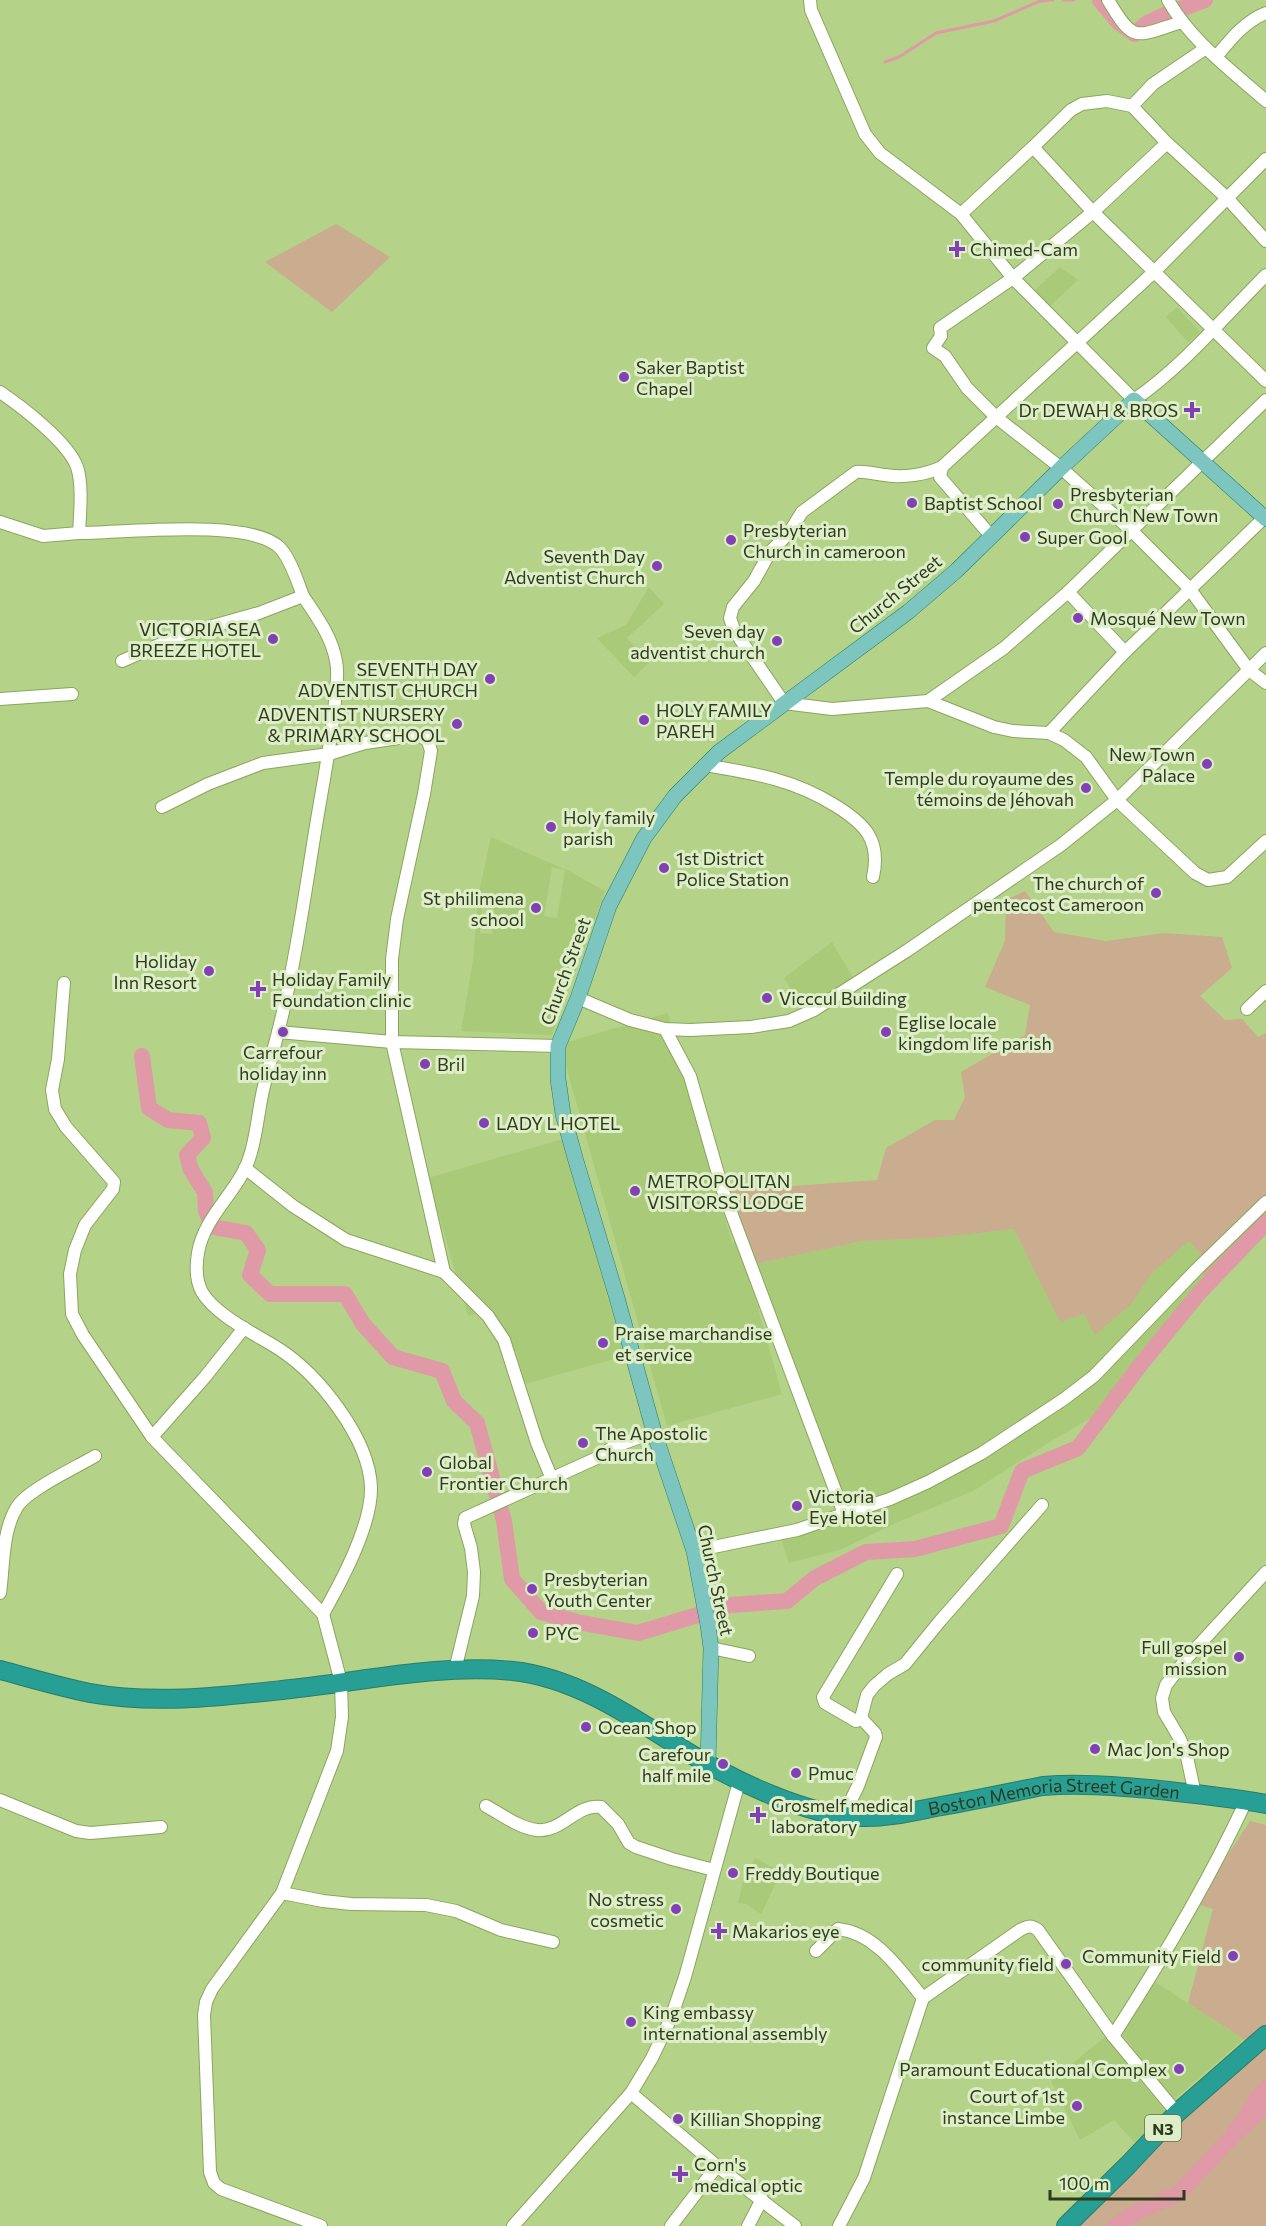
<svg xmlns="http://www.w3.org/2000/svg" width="1266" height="2226" viewBox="0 0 1266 2226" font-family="Commissioner,sans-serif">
<rect width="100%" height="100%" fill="#b4d388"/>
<!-- built -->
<g fill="#a9ca78" fill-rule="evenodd">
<polygon points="1060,267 1078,280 1050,306 1035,290"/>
<polygon points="1177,307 1200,332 1188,342 1166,317"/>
<polygon points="649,587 664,604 627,638 649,663 634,677 597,638 626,625"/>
<path d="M 491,837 L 569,871 L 605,891 L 552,1035 L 461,1031 L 473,960 L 478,897 ZM 552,867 L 565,870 L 557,918 L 544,916 ZM 482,906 L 494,907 L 492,934 L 480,933 Z"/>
<polygon points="832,942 853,978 820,1000 801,1006 784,978"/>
<polygon points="668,1013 732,1243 739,1241 782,1394 667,1426 560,1044"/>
<polygon points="563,1139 624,1356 525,1384 516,1351 504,1354 492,1310 468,1316 428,1178"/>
<polygon points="1014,1229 1060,1322 1084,1314 1132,1303 1152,1273 1189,1241 1206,1260 1200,1292 1106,1409 1053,1440 973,1491 898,1522 842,1549 789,1563 779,1533 844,1515 750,1265 862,1241 934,1238"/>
<polygon points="755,1858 781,1872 761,1914 746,1904 738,1903 743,1882"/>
<polygon points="1155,1982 1244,2039 1173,2100 1122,2034"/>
<polygon points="1105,2037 1166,2112 1134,2142 1114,2120 1080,2140 1051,2081"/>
</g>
<!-- green -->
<g fill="#caac8e">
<polygon points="336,224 390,257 332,312 265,262"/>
<polygon points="1025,891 1054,932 1106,941 1164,933 1222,937 1232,968 1200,996 1225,1020 1242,1019 1258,1037 1266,1033 1266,1223 1200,1292 1206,1260 1189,1241 1152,1273 1132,1303 1095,1335 1084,1314 1060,1322 1014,1229 934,1238 862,1241 750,1265 723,1191 877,1180 886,1148 935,1120 954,1120 965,1097 961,1072 1025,1035 1030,1005 985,987 1005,941 1006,900"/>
<polygon points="1250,1821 1266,1825 1266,2030 1248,2046 1244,2039 1188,2003 1213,1909 1196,1904"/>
<polygon points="1266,2034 1266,2226 1056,2226 1205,2087"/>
</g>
<!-- water -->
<polygon fill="#e099a6" points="1266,2077 1266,2116 1237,2142 1233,2121 1253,2091"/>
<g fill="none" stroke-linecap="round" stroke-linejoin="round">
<!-- stream -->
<g stroke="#e099a6" stroke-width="3">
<polyline points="1063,0 1074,0"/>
<polyline points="885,62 899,57 936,33 994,21 1040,1 1053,0"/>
</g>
<!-- river -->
<g stroke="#e099a6" stroke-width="16">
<polyline points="1100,0 1118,22 1135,34 1146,24 1162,16 1205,0"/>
<polyline points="142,1056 149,1108 168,1120 199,1123 203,1138 187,1155 191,1170 205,1192 206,1211 213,1227 246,1233 258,1250 250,1275 270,1294 345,1294 363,1324 393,1357 442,1371 454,1401 477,1423 504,1521 512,1579 541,1612 577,1622 638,1633 731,1605 787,1601 815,1578 866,1552 915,1549 1001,1526 1022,1471 1078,1448 1141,1364 1200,1292 1266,1223"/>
<polyline points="1115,2226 1135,2213 1178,2194 1248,2119 1266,2094"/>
</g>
<defs>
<g id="minor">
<path d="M 810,0 L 811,10 L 865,134 L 880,153 L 961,214 L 1013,278 L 1134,400 C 1183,366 1223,318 1266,275"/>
<path d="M 1108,0 C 1135,45 1135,36 1182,22"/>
<path d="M 1168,0 C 1191,41 1231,70 1266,101"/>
<path d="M 1216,57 C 1230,40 1245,21 1266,13"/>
<polyline points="1132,106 1153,84 1206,48"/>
<polyline points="1167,143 1093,212 1013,278 940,328 941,336 933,348 945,356 967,388 996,417 1061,468 1132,531 1189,588 1249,670 1266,683"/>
<polyline points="1033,147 1071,110 1082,104 1107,101 1132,106 1167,143 1228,199 1266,241"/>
<path d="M 1266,159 L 1154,272 L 942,467 C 925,475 903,478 885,475 C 875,474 865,471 856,472 L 802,512 L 789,533 L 770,552 L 754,581 L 733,607 L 730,618 L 734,630 L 784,703 L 832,709 L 928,701 L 994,727 L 1013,731 L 1049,733 L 1125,652 L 1266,516"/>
<polyline points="961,214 1033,147 1093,212 1266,381"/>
<path d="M 0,392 C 22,407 68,442 77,467 C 83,485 80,514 79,533 C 123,533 248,518 279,547 C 290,557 298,583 303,596"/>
<polyline points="942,467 940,477 991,536"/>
<polyline points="0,522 43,536 79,533"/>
<polyline points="1068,592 1125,652"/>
<path d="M 122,661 L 184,634 L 259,613 L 303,596 C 317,617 332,637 336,661 C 339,674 336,688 335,701 C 332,737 325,772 319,808 C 308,871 300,936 286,998 C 280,1028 271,1057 264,1086 C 258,1110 257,1136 249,1159 C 237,1193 204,1216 198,1253 C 196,1265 196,1281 202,1292 C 215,1315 257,1335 279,1349 C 319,1375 369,1438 371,1487 C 372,1525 341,1582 323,1614"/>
<polyline points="0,699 72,694"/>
<polyline points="928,701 1004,648 1068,592 1266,400"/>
<polyline points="1049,733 1064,740 1086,757 1117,800 1195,873 1208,880 1227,877 1266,841"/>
<path d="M 704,765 C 752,773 793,779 836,806 C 865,824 881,840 873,877"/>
<polyline points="162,807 208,784 263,763 329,754 365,743 412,736 421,736 428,741 431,751 424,794 397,919 392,959 392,1042 444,1272 488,1316 504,1340 537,1443 552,1479"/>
<polyline points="64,983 58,1059 52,1090 55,1109 66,1127 114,1182 113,1189 85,1225 75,1250 70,1274 72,1314 83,1335 152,1437 323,1614 341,1682 342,1717 337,1751 282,1893 212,1989 206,2002 204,2015 210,2172 214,2183 221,2189 321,2226"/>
<polyline points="578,998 630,1020 665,1029 690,1030 751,1027 789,1021 814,1010 908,950 1061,845 1117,800 1266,653"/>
<polyline points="1247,1009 1266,991"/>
<polyline points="665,1029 690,1076 723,1191 844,1514"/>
<polyline points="278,1032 392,1042 558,1046"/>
<polyline points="245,1168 293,1206 346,1240 444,1272"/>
<polyline points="152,1437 205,1377 244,1328"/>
<polyline points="694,1551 797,1530 844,1514 890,1499 928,1482 982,1453 1064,1399 1094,1376 1196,1270 1266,1202"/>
<polyline points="897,1574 823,1697 825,1703 856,1721 861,1718 867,1695 874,1686 888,1674 905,1664 940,1621 1042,1505"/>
<path d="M 0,1593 C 4,1565 2,1531 17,1507 C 27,1490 77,1467 95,1456"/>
<polyline points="711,1648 749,1656"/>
<polyline points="455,1670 473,1596 474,1572 471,1548 464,1524 465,1518 599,1457 613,1447 654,1432"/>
<polyline points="739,1782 685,1977 671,2018 652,2058 631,2093 717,2166 795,2226"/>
<polyline points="1195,1794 1187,1757 1180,1739 1164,1712 1162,1698 1166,1685 1187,1658 1266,1572"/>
<polyline points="0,1800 76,1831 90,1833 161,1827"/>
<path d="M 486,1806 C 501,1814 519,1828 537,1830 C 561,1833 577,1803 601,1807 L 618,1824 L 629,1843 L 636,1847 L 672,1859 L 714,1870"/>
<polyline points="843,1816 858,1786 876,1737 875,1733 861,1718"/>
<polyline points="282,1893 323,1901 351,1904 426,1905 456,1911 501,1930 553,1942"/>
<path d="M 816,1951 L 838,1929 C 876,1933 900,1970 923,1998"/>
<path d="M 1177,2113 L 1113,2036 C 1162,1960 1208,1883 1246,1801"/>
<polyline points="513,2226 631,2093"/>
<polyline points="671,2226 717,2166"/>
<polyline points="748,2226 762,2199"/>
<path d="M 839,2226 L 864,2178 L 923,1998 L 1020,1930 C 1027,1926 1031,1925 1038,1930 L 1113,2036"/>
</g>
<polyline id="major" points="708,1764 711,1648 708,1625 694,1551 654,1432 617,1298 576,1161 563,1114 558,1079 558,1046 578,998 609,906 644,838 675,796 719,752 908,612 956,571 1061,468 1134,400 1266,519"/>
<g id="highway">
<path id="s1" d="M 0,1670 C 30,1678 60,1687 90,1693 C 155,1705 226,1696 291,1689 C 365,1681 438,1664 513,1671 C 578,1678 635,1719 689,1753 C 733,1780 809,1817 861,1817 C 886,1818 911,1812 936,1807 C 972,1801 1007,1793 1043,1786 C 1079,1783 1114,1786 1150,1789 C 1189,1793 1228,1797 1266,1804"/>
<polyline points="1066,2226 1128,2165 1177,2113 1266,2035"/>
</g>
</defs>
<!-- minor casing -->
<use href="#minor" stroke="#89a65d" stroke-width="14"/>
<!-- major casing -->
<use href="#major" stroke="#297c6b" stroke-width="16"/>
<!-- highway casing -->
<use href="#highway" stroke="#297c6b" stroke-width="20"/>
<!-- minor -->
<use href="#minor" stroke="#fff" stroke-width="12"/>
<!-- major -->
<use href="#major" stroke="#7dc5bf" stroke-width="15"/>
<!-- highway -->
<use href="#highway" stroke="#279f95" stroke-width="18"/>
</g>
<!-- markers -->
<g fill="#8140b4" stroke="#ddeec8" stroke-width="2">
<path d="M954 240h6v6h6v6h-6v6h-6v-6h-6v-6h6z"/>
<circle cx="624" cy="377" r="6"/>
<path d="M1189 401h6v6h6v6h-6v6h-6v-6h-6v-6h6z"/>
<circle cx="912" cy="503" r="6"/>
<circle cx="1058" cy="504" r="6"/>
<circle cx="1025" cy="537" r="6"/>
<circle cx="731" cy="540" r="6"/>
<circle cx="657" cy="566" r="6"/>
<circle cx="1078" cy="618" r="6"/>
<circle cx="273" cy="639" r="6"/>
<circle cx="777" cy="641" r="6"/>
<circle cx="490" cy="679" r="6"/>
<circle cx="644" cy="720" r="6"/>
<circle cx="457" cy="724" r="6"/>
<circle cx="1207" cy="764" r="6"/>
<circle cx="1086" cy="788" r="6"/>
<circle cx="551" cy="827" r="6"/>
<circle cx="664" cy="868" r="6"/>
<circle cx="1156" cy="893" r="6"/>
<circle cx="536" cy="908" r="6"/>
<circle cx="209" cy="971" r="6"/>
<path d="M255 980h6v6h6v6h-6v6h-6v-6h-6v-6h6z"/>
<circle cx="767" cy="998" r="6"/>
<circle cx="283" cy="1032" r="6"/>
<circle cx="886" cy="1032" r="6"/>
<circle cx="425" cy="1064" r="6"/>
<circle cx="484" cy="1123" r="6"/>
<circle cx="635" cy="1191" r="6"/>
<circle cx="603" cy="1343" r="6"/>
<circle cx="583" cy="1443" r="6"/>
<circle cx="427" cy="1472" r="6"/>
<circle cx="797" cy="1506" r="6"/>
<circle cx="532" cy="1589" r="6"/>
<circle cx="533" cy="1633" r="6"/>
<circle cx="1239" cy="1657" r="6"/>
<circle cx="586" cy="1727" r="6"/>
<circle cx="1095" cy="1749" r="6"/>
<circle cx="723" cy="1764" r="6"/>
<circle cx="796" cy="1773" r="6"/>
<path d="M755 1806h6v6h6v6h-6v6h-6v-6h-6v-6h6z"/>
<circle cx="733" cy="1873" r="6"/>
<circle cx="676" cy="1909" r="6"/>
<path d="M716 1922h6v6h6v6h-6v6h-6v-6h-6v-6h6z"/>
<circle cx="1233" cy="1956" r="6"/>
<circle cx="1066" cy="1964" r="6"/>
<circle cx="631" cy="2022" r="6"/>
<circle cx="1179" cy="2069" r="6"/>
<circle cx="1077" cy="2106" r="6"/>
<circle cx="678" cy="2119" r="6"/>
<path d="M677 2165h6v6h6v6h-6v6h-6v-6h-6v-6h6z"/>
</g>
<g text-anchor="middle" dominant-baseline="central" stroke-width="6" stroke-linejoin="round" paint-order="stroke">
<!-- shield labels -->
<rect fill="#ddeec8" stroke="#627150" stroke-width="1.5" x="1145" y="2115" width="36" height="26" rx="4.5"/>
<g font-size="16" font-weight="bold" fill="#2e3b1c">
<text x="1163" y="2128">N3</text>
</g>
<!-- poi labels -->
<g font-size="18" fill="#2e3b1c" stroke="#ddeec8" text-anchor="start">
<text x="970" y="249">Chimed-Cam</text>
<text x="636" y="367">Saker Baptist<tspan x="636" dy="21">Chapel</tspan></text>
<text x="1178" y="410" text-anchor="end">Dr DEWAH &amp; BROS</text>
<text x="1070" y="494">Presbyterian<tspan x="1070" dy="21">Church New Town</tspan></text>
<text x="924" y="503">Baptist School</text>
<text x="743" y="530">Presbyterian<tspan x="743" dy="21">Church in cameroon</tspan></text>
<text x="1037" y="537">Super Gool</text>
<text x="645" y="556" text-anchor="end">Seventh Day<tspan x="645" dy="21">Adventist Church</tspan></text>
<text x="1090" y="618">Mosqué New Town</text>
<text x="261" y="629" text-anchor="end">VICTORIA SEA<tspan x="261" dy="21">BREEZE HOTEL</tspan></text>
<text x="765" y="631" text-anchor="end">Seven day<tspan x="765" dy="21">adventist church</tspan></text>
<text x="478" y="669" text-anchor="end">SEVENTH DAY<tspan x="478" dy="21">ADVENTIST CHURCH</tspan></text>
<text x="656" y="710">HOLY FAMILY<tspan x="656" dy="21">PAREH</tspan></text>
<text x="445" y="714" text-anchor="end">ADVENTIST NURSERY<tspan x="445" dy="21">&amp; PRIMARY SCHOOL</tspan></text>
<text x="1195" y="754" text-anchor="end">New Town<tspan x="1195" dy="21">Palace</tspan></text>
<text x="1074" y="778" text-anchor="end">Temple du royaume des<tspan x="1074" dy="21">témoins de Jéhovah</tspan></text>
<text x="563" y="817">Holy family<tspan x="563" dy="21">parish</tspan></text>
<text x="676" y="858">1st District<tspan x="676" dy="21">Police Station</tspan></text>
<text x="1144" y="883" text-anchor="end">The church of<tspan x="1144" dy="21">pentecost Cameroon</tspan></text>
<text x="524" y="898" text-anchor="end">St philimena<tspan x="524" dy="21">school</tspan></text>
<text x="197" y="961" text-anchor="end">Holiday<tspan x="197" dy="21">Inn Resort</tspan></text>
<text x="272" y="979">Holiday Family<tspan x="272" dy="21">Foundation clinic</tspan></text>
<text x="779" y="998">Vicccul Building</text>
<text x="898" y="1022">Eglise locale<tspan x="898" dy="21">kingdom life parish</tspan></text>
<text x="283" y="1052" text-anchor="middle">Carrefour<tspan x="283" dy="21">holiday inn</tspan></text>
<text x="437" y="1064">Bril</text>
<text x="496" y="1123">LADY L HOTEL</text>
<text x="647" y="1181">METROPOLITAN<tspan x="647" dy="21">VISITORSS LODGE</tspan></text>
<text x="615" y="1333">Praise marchandise<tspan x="615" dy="21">et service</tspan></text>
<text x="595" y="1433">The Apostolic<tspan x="595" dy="21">Church</tspan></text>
<text x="439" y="1462">Global<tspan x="439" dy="21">Frontier Church</tspan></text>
<text x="809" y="1496">Victoria<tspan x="809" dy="21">Eye Hotel</tspan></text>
<text x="544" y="1579">Presbyterian<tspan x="544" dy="21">Youth Center</tspan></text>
<text x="545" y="1633">PYC</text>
<text x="1227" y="1647" text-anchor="end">Full gospel<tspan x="1227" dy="21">mission</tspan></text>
<text x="598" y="1727">Ocean Shop</text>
<text x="1107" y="1749">Mac Jon's Shop</text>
<text x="711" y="1754" text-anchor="end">Carefour<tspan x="711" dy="21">half mile</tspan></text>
<text x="808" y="1773">Pmuc</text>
<text x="771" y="1805">Grosmelf medical<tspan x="771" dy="21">laboratory</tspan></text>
<text x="745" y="1873">Freddy Boutique</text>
<text x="664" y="1899" text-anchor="end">No stress<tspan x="664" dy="21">cosmetic</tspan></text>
<text x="732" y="1931">Makarios eye</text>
<text x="1221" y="1956" text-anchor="end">Community Field</text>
<text x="1054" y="1964" text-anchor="end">community field</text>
<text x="643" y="2012">King embassy<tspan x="643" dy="21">international assembly</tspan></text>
<text x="1167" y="2069" text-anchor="end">Paramount Educational Complex</text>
<text x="1065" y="2096" text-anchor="end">Court of 1st<tspan x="1065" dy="21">instance Limbe</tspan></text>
<text x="690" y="2119">Killian Shopping</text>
<text x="694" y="2164">Corn's<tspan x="694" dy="21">medical optic</tspan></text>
</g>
<!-- street labels -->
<g font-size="18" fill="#2e3b1c" stroke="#ddeec8">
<text transform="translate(895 594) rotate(-39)">Church Street</text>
<text transform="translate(565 971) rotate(-70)">Church Street</text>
<text transform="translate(716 1580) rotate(78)">Church Street</text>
<text stroke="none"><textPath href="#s1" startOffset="1094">Boston Memoria Street Garden</textPath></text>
</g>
</g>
<!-- scale -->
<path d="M1050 2190v9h134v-9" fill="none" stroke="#2e3b1c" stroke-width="3"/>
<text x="1059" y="2190" font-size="18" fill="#2e3b1c" stroke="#ddeec8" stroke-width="4.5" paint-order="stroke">100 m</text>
</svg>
